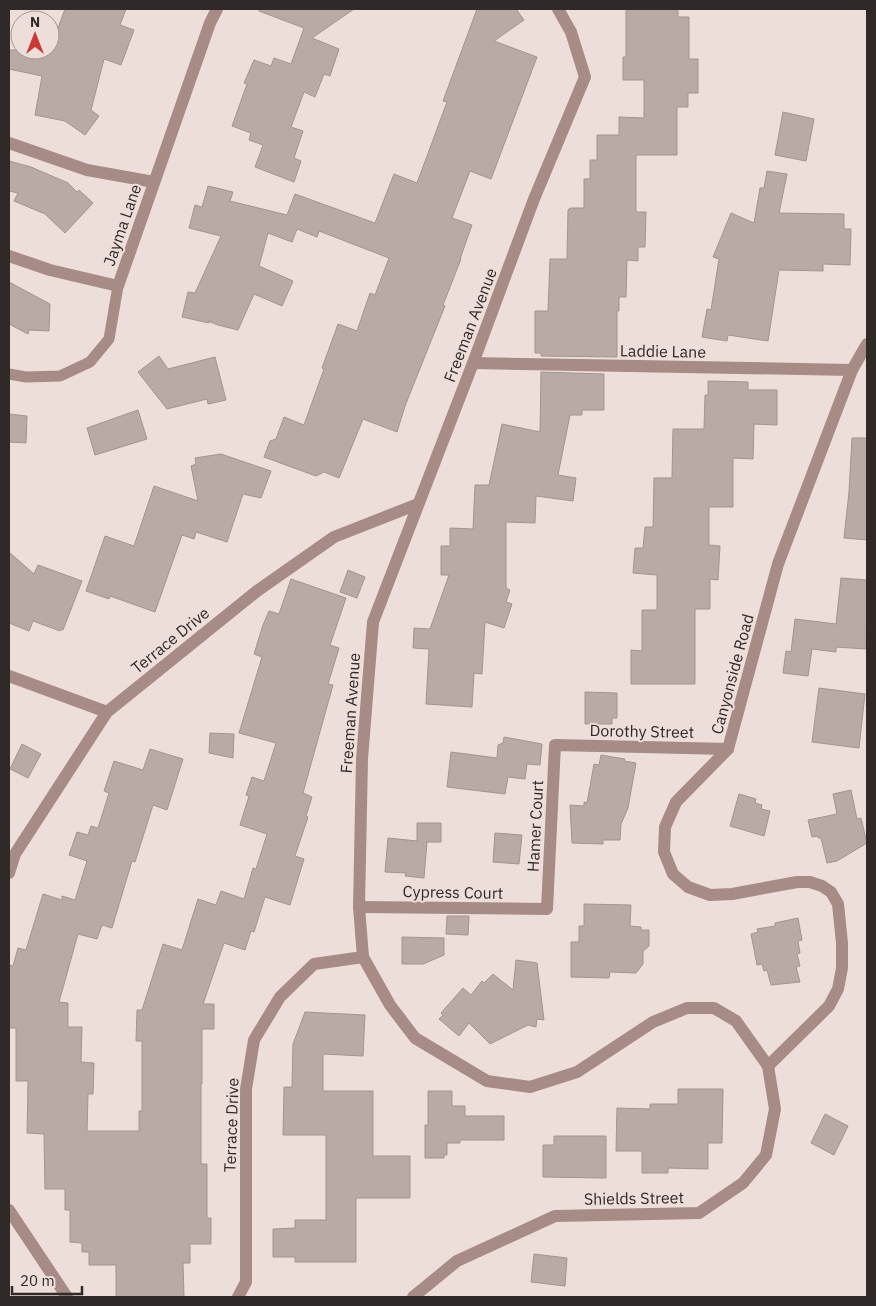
<svg xmlns="http://www.w3.org/2000/svg" width="876" height="1306" viewBox="0 0 876 1306" font-family="'IBM Plex Sans',sans-serif">
<rect width="100%" height="100%" fill="#eeded9"/>
<!-- building -->
<g fill="#b9aaa5" stroke="#a3948f">
<polygon points="65,9 126,9 120,25 134,30 121,65 104,59 91,110 99,116 85,135 65,121 35,115 42,76 9,69 9,50 50,50"/>
<polygon points="259,9 354,9 312,38 339,49 330,76 324,74 315,97 304,92 291,127 303,131 294,158 301,161 294,182 255,167 263,145 249,140 251,133 232,126 247,84 244,83 254,60 271,66 274,58 291,64 304,28 259,11"/>
<polygon points="477,9 516,9 524,20 494,41 537,57 491,179 470,171 452,218 472,225 460,259 461,259 443,305 445,306 405,406 397,432 363,419 339,478 324,472 316,476 264,457 270,441 276,439 284,417 304,425 324,369 322,368 338,324 357,331 370,293 375,295 389,258 319,231 317,237 297,229 292,242 268,233 259,266 293,281 282,306 254,294 238,330 218,325 208,321 209,323 182,317 188,292 195,293 221,236 189,228 195,205 202,207 208,186 233,192 230,201 287,215 295,194 375,223 394,174 417,183 447,102 443,101"/>
<polygon points="626,9 678,9 678,17 689,17 689,59 698,59 698,93 688,93 688,107 677,107 677,155 636,155 636,212 646,212 645,247 638,247 638,261 627,260 626,297 619,297 619,311 617,311 617,357 541,356 541,353 535,353 535,311 548,311 550,259 567,259 568,210 570,208 584,208 584,179 590,179 590,160 597,160 597,135 619,135 619,117 644,118 644,80 623,80 623,57 626,57"/>
<polygon points="783,112 814,119 806,161 775,155"/>
<polygon points="9,161 31,167 68,183 77,192 79,190 93,203 65,233 45,214 14,201 18,193 9,191"/>
<polygon points="767,171 787,174 779,213 844,214 844,229 851,229 850,265 823,264 823,271 779,270 768,341 728,335 727,341 702,337 707,309 711,310 719,259 713,257 731,213 754,223 760,188 764,188"/>
<polygon points="9,282 50,304 49,331 29,330 28,334 9,324"/>
<polygon points="159,356 168,369 215,357 226,400 208,404 207,399 167,409 138,372"/>
<polygon points="541,372 604,374 604,410 582,410 582,415 570,415 558,475 576,478 573,501 536,496 535,523 506,522 506,588 510,590 506,602 512,604 504,628 485,622 482,674 474,673 472,707 426,704 429,649 413,648 414,628 430,629 449,575 441,575 441,546 450,546 450,528 473,529 475,485 489,485 502,424 540,432"/>
<polygon points="708,381 748,382 748,390 777,390 777,425 754,424 753,459 733,458 733,507 709,507 709,545 720,546 718,580 710,579 710,609 695,609 695,684 631,684 631,650 642,651 642,610 657,610 657,575 633,573 635,548 643,548 645,527 653,527 654,478 672,478 673,429 704,429 705,395 708,395"/>
<polygon points="138,410 147,439 95,455 87,428"/>
<polygon points="9,414 27,416 26,443 9,442"/>
<polygon points="852,438 867,438 867,540 844,538 849,492"/>
<polygon points="221,454 271,471 261,498 243,494 227,542 196,532 194,539 182,535 155,612 110,596 109,599 86,591 105,536 134,546 154,486 198,501 191,466 196,464 195,458"/>
<polygon points="9,552 34,574 38,565 82,581 63,630 61,629 60,631 33,621 29,631 9,623"/>
<polygon points="348,570 365,577 357,598 340,592"/>
<polygon points="841,578 867,580 866,649 836,647 836,652 812,649 808,676 783,673 786,651 791,652 795,619 836,624"/>
<polygon points="291,579 346,598 330,645 339,648 328,684 333,685 303,793 312,797 306,816 308,817 295,856 304,859 290,905 265,897 254,932 251,931 245,950 224,943 203,1004 214,1004 214,1029 202,1029 202,1084 201,1084 201,1164 207,1164 207,1218 211,1218 211,1244 190,1244 190,1263 183,1263 184,1297 116,1297 116,1265 89,1265 89,1252 82,1252 82,1243 70,1242 70,1210 65,1210 65,1189 45,1189 44,1134 27,1133 28,1081 16,1081 16,1028 9,1028 9,965 13,966 18,948 26,950 43,894 62,900 62,896 75,900 87,861 69,855 77,832 88,835 91,826 98,828 109,793 104,791 114,761 143,770 150,749 183,759 167,810 153,805 135,862 132,861 112,928 102,925 97,939 78,934 59,1002 68,1003 68,1027 82,1027 81,1062 94,1063 93,1094 88,1094 87,1131 139,1131 139,1111 142,1111 142,1041 136,1041 137,1010 142,1010 163,944 182,950 198,899 216,905 221,891 244,899 253,868 256,869 267,834 240,825 249,796 246,795 252,777 264,781 276,743 239,733 262,657 254,654 263,625 269,611 279,614"/>
<polygon points="819,688 865,694 859,748 812,742"/>
<polygon points="585,692 617,693 617,718 612,718 612,724 585,724"/>
<polygon points="210,733 234,734 233,758 209,753"/>
<polygon points="504,737 542,744 540,765 527,764 525,779 508,777 505,794 447,787 451,752 497,758 498,745 503,743"/>
<polygon points="22,744 41,754 28,778 10,769"/>
<polygon points="601,755 625,759 624,761 636,763 628,808 621,824 620,840 603,840 603,844 572,843 570,805 584,806 584,802 587,803 594,764 599,765"/>
<polygon points="851,790 857,819 861,818 867,843 837,861 827,863 821,838 818,838 818,836 812,837 808,820 837,814 833,794"/>
<polygon points="739,794 756,799 755,803 762,805 761,809 770,811 764,836 730,826"/>
<polygon points="417,823 441,823 441,842 426,842 427,842 424,878 405,876 406,873 385,872 388,838 417,841"/>
<polygon points="495,833 522,835 519,864 493,862"/>
<polygon points="584,904 631,905 630,926 641,927 641,930 649,930 649,946 643,951 643,964 636,973 610,972 609,978 571,977 571,942 579,942 579,926 584,926"/>
<polygon points="447,916 469,916 468,935 446,934"/>
<polygon points="798,918 802,940 798,941 800,953 797,954 800,966 796,967 800,982 771,985 767,970 764,971 762,964 757,965 751,934 758,932 757,929 775,926 775,923"/>
<polygon points="402,937 444,938 444,955 423,964 402,964"/>
<polygon points="516,960 537,963 544,1020 537,1019 536,1027 528,1025 490,1044 469,1023 459,1036 439,1019 443,1015 441,1013 463,988 471,995 482,981 484,983 493,974 513,990"/>
<polygon points="305,1012 365,1015 363,1056 323,1054 323,1091 373,1091 373,1156 410,1156 410,1198 356,1198 356,1262 295,1262 295,1257 273,1257 273,1229 295,1228 295,1220 326,1220 326,1135 283,1135 284,1087 292,1087 293,1044"/>
<polygon points="678,1089 723,1089 722,1143 708,1143 708,1169 668,1168 668,1173 642,1173 642,1151 616,1151 617,1108 650,1109 650,1104 678,1104"/>
<polygon points="428,1091 452,1091 452,1106 465,1106 465,1116 504,1116 504,1140 460,1140 460,1143 447,1143 447,1155 444,1155 444,1158 425,1158 425,1125 428,1125"/>
<polygon points="825,1114 848,1126 834,1155 811,1143"/>
<polygon points="554,1136 606,1136 606,1178 543,1177 543,1145 554,1145"/>
<polygon points="534,1254 567,1258 565,1286 531,1282"/>
</g>
<g fill="none" stroke-linecap="round" stroke-linejoin="round">
<!-- service -->
<polyline stroke="#a68b86" stroke-width="11" points="9,374 26,377 60,376 90,362 109,339 118,286"/>
<!-- minor -->
<g stroke="#a68b86" stroke-width="12">
<polyline points="9,143 87,170 154,182"/>
<polyline points="9,256 50,270 118,286 210,23 217,9"/>
<polyline points="473,363 852,370"/>
<polyline points="9,676 107,712"/>
<polyline points="9,873 15,854 107,712 257,591 334,537 418,504"/>
<polyline points="359,907 547,909 555,745 728,749"/>
<polyline points="768,1066 829,1006 838,989 842,968 842,943 838,904 831,892 822,886 810,882 797,882 732,894 710,895 688,887 673,874 664,852 665,827 676,802 728,749 778,564 852,370 867,344"/>
<polyline points="9,1210 67,1297"/>
<polyline points="238,1297 246,1282 246,1089 254,1040 280,997 314,964 363,957"/>
<polyline points="413,1297 457,1261 555,1216 699,1213 743,1183 766,1155 775,1109 768,1066 736,1021 714,1008 687,1008 653,1022 577,1072 530,1087 487,1081 415,1038 390,1005 363,957 359,907 362,759 373,622 473,363 534,199 585,77 571,32 558,9"/>
</g>
</g>
<g text-anchor="middle" dominant-baseline="central" stroke-width="4" stroke-linejoin="round" paint-order="stroke">
<!-- street labels -->
<g font-size="16" fill="#2f2927" stroke="#eeded9">
<text transform="translate(122 225) rotate(-71)">Jayma Lane</text>
<text transform="translate(470 325) rotate(-69)">Freeman Avenue</text>
<text transform="translate(663 351) rotate(1)">Laddie Lane</text>
<text transform="translate(170 640) rotate(-39)">Terrace Drive</text>
<text transform="translate(732 674) rotate(-75)">Canyonside Road</text>
<text transform="translate(350 713) rotate(-86)">Freeman Avenue</text>
<text transform="translate(642 731) rotate(1)">Dorothy Street</text>
<text transform="translate(535 826) rotate(-87)">Hamer Court</text>
<text transform="translate(453 892) rotate(1)">Cypress Court</text>
<text transform="translate(231 1125) rotate(-88)">Terrace Drive</text>
<text transform="translate(634 1198) rotate(-1)">Shields Street</text>
</g>
</g>
<!-- border -->
<rect width="876" height="1306" fill="none" stroke="#2f2927" stroke-width="20"/>
<!-- north arrow -->
<g transform="translate(35 35)"><circle r="24" fill="#eeded9" stroke="#a29692"/>
<path d="M0-4L9 19L0 12L-9 19Z" fill="#c93a38"/>
<text y="-8" font-size="14" font-weight="bold" text-anchor="middle" fill="#2f2927">N</text>
</g>
<!-- scale -->
<path d="M12 1286v8h70v-8" fill="none" stroke="#2f2927" stroke-width="2.5"/>
<text x="20" y="1286" font-size="15" fill="#2f2927" stroke="#eeded9" stroke-width="4" paint-order="stroke">20 m</text>
</svg>
